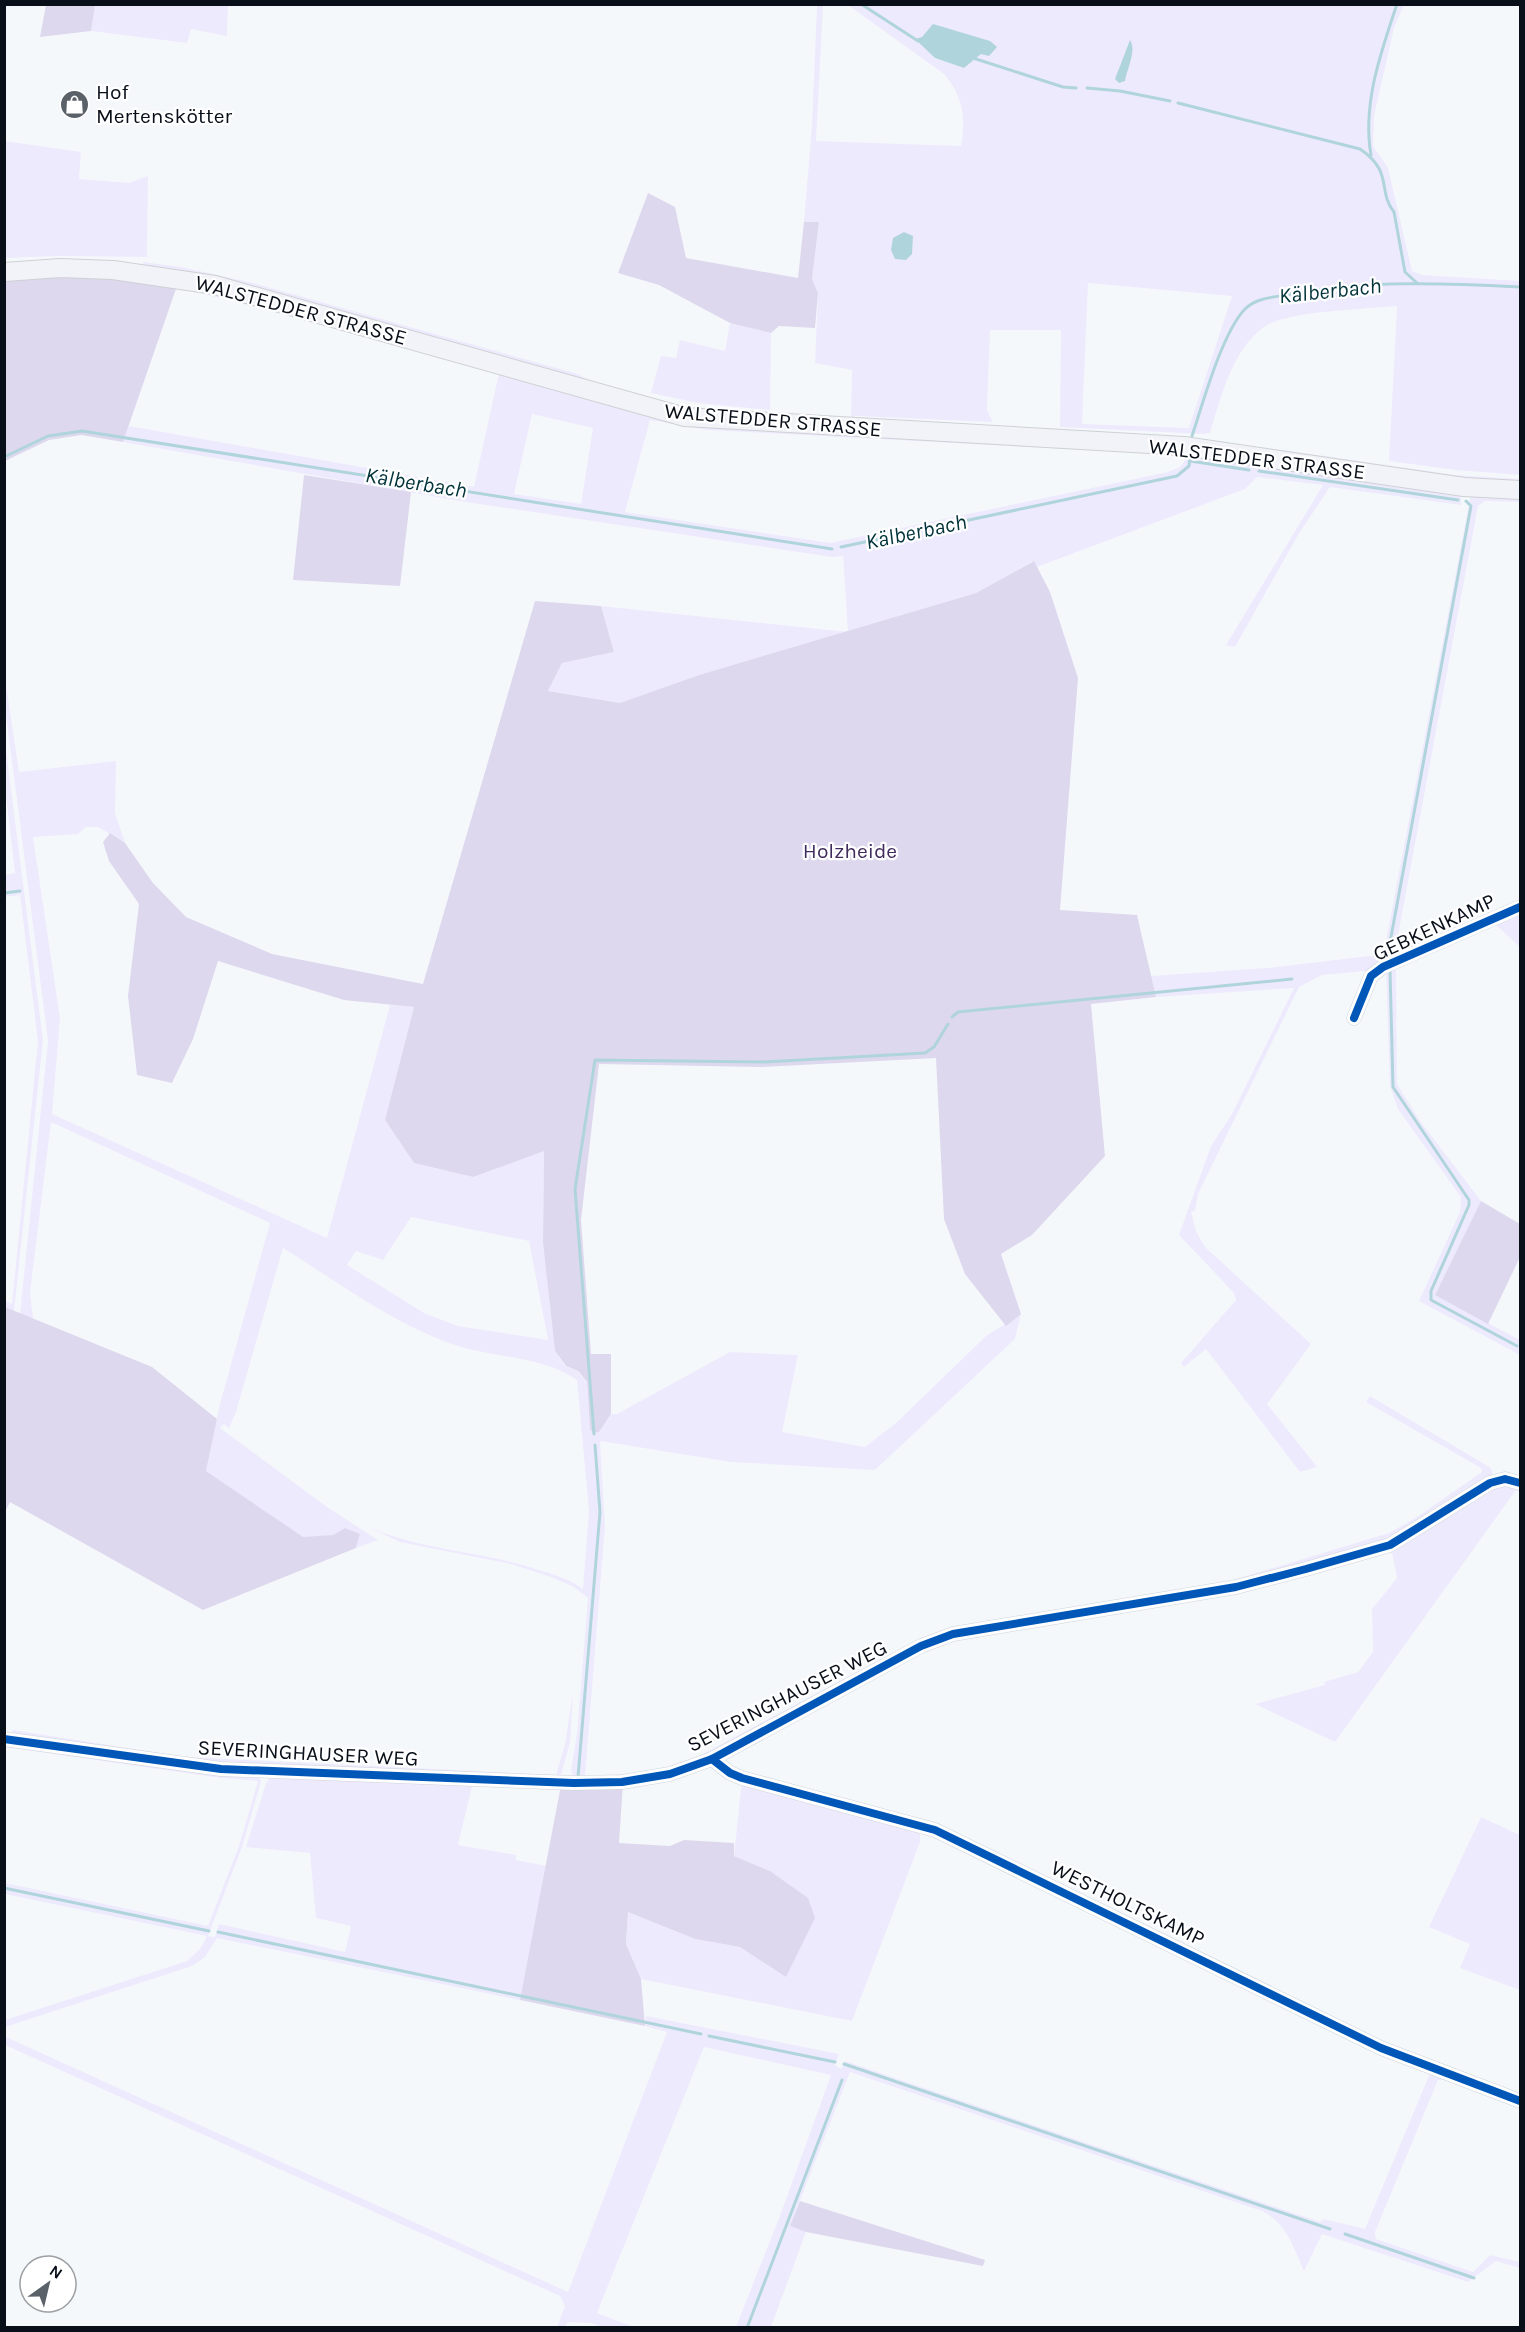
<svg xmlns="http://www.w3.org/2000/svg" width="1525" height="2332" viewBox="0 0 1525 2332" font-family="Karla,sans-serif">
<rect width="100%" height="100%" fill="#f5f8fb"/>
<!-- green -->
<g fill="#eeeafd" fill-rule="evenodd">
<polygon points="95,5 228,5 227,36 191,29 187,43 91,31"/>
<path d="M 817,5 L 823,5 L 816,141 L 961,146 C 966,118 963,96 944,74 L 848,5 L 1404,5 L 1394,28 L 1374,116 L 1373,146 L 1388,168 L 1412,271 L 1422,275 L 1520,281 L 1520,475 L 1456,470 L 1389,461 L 1397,306 C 1367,309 1286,311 1264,327 C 1232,350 1221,397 1210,433 L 1202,434 L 1060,427 L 1061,330 L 990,330 L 987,410 L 993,422 L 856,416 L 851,418 L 852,370 L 815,363 L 818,293 L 812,280 L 819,222 L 804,222 L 812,126 ZM 922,37 L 968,37 L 990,41 L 978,57 L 964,68 L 935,58 L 915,39 ZM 1088,283 L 1232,296 L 1189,428 L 1082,424 Z"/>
<polygon points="4,141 81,152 79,179 129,183 148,176 147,257 59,256 5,258"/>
<polygon points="143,262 181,267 253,283 578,374 588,380 142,267"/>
<path d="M 178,283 L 587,398 L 592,401 L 594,399 L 650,414 L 1176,450 L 1253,463 L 1254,467 L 1259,468 L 1261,465 L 1461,492 L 1461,505 L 1330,487 L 1298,535 L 1235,647 L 1226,645 L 1323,485 L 1257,477 L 1245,489 L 1037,567 L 1033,561 L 976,593 L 699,675 L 620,703 L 548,691 L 562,663 L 614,652 L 601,606 L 848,632 L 843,556 L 832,557 L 466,502 L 123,442 L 129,426 L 474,487 L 499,373 L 274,310 L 176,288 ZM 532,414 L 593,428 L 581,504 L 514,494 ZM 650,420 L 708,430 L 1162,454 L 1186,459 L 1180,467 L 1168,472 L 830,543 L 625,512 Z"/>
<polygon points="730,323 771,333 770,410 698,403 651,393 661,356 676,358 680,340 725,351"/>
<polygon points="1261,447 1456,475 1520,479 1520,485 1261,452"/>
<polygon points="1471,493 1520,494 1520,502 1485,501 1478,506 1396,946 1396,958 1375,970 1322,975 1299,987 1198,1194 1195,1211 1191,1212 1196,1231 1205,1247 1311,1344 1267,1404 1317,1467 1300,1472 1206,1349 1184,1367 1181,1363 1236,1300 1234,1293 1179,1235 1211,1146 1232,1114 1294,988 1156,997 1151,976 1267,968 1369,956 1383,957"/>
<path d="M 4,671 L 19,772 L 116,761 L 115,813 L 125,843 L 98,827 L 86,827 L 78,834 L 33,837 L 60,1018 L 52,1114 L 327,1238 L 390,1005 L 414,1007 L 385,1120 L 414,1163 L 473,1177 L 544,1150 L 543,1243 L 555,1351 L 565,1366 L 577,1371 L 587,1383 L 590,1429 L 593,1433 L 599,1432 L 611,1414 L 617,1414 L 730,1352 L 798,1355 L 782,1432 L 865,1447 L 896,1423 L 986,1336 L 1021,1314 L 1015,1339 L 875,1470 L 731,1462 L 600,1441 L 605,1526 L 585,1776 L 644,1773 L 682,1765 L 921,1638 L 957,1626 L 1220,1584 L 1389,1533 L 1417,1517 L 1482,1472 L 1481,1468 L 1366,1402 L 1370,1396 L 1491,1468 L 1493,1476 L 1490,1480 C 1476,1488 1463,1494 1450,1503 C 1430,1516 1411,1532 1389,1541 C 1254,1593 1099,1604 958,1629 L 923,1640 L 684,1767 L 646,1776 L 574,1781 L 571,1770 L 577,1734 L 588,1598 L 574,1587 L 551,1577 L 511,1564 L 400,1542 L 366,1526 C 419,1550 481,1551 536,1569 C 552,1574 570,1579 583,1589 L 589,1511 L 577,1380 C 543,1356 494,1358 455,1345 C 393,1324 338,1282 283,1248 L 236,1412 L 229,1428 L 224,1424 L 220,1428 L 327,1507 L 378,1540 L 356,1548 L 360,1534 L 345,1528 L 333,1535 L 303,1538 L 206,1471 L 220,1404 L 270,1223 L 51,1122 L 30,1293 L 33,1319 L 20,1314 L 48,1041 L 5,707 ZM 411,1217 L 529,1241 L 548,1340 L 458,1326 L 424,1313 L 347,1265 L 356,1251 L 383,1260 Z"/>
<polygon points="5,742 43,1040 14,1311 5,1307 5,1301 12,1304 38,1041 20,895 5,897 5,875 15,873 5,788"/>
<polygon points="1520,911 1520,947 1496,925 1485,927"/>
<polygon points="1396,964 1397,1084 1420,1121 1481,1201 1435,1295 1520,1340 1520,1355 1419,1301 1460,1212 1461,1197 1398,1109 1390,1086 1386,969"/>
<polygon points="1504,1484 1520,1486 1520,1493 1516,1490 1335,1742 1255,1704 1325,1685 1324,1682 1358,1672 1373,1652 1372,1609 1397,1578 1391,1547 1475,1494"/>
<polygon points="573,1693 570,1743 560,1778 219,1766 11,1735 13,1730 185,1757 556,1775 565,1744"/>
<path d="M 5,1741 L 259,1774 L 261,1782 L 242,1847 L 208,1936 L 215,1937 L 219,1924 L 345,1952 L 351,1926 L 316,1918 L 310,1853 L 246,1847 L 266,1783 L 271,1776 L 473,1782 L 458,1845 L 516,1855 L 516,1860 L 547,1866 L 520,2000 L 217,1938 L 205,1957 L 192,1966 L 5,2027 L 6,2037 L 568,2292 L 667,2032 L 645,2026 L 646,2016 L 839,2054 L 835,2065 L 841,2069 L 845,2061 L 1320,2222 L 1324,2219 L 1365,2229 L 1431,2071 L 1454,2080 L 1438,2080 L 1375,2232 L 1376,2239 L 1473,2272 L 1490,2255 L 1520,2262 L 1520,2268 L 1496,2261 L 1468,2282 L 1322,2234 L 1304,2271 C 1293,2246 1287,2224 1262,2211 L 850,2072 L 790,2226 L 806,2232 L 771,2327 L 736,2327 L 781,2213 L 831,2075 L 704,2047 L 597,2313 L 634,2327 L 602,2327 L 591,2323 L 568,2322 L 565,2327 L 557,2327 L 565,2306 L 560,2296 L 5,2045 L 5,2020 L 187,1961 L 200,1949 L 207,1936 L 5,1894 L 5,1883 L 208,1926 L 239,1846 L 258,1781 L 221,1778 L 5,1747 Z"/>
<polygon points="742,1780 916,1827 920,1834 920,1842 852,2021 641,1979 626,1944 628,1912 695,1939 740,1947 787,1977 770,1871 734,1856"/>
<polygon points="1481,1817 1520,1835 1520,1990 1460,1968 1470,1944 1429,1927"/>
</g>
<!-- forest -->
<g fill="#ddd8ee">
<polygon points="46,5 95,5 91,31 40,37"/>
<polygon points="648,193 675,207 686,258 798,278 804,222 819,222 812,279 818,293 815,328 779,326 771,333 730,323 659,285 618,273"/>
<polygon points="42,274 178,283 123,442 81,435 49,440 5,461 5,277"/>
<polygon points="304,475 411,492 400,586 293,580"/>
<polygon points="1034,561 1050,592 1078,678 1060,910 1137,915 1156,997 1091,1004 1105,1156 1032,1235 1001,1254 1021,1314 1006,1326 965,1274 944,1219 936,1058 760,1067 599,1064 581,1220 591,1354 611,1354 611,1414 599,1432 593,1433 590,1429 587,1382 578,1371 566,1366 555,1351 543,1243 544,1151 473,1177 414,1163 385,1120 414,1007 344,1000 218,961 193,1039 172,1083 137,1075 128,996 139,904 109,861 103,842 110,833 125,843 153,883 186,917 272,954 423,984 535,601 601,606 614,652 562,663 548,691 620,703 699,675 976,593"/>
<polygon points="1481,1201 1520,1224 1520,1257 1488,1324 1435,1295"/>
<polygon points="5,1307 152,1367 217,1419 206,1471 303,1537 333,1535 345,1528 360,1534 356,1548 203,1610 10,1502 5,1512"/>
<polygon points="623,1783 619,1843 670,1846 684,1840 734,1843 734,1856 770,1871 808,1898 815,1918 786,1977 740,1947 695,1939 628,1912 626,1944 641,1979 645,2026 520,2000 561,1785"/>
<polygon points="800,2201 985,2260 983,2266 806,2232 790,2226"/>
</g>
<!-- water -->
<g fill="#b0d4dc">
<polygon points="933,24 990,41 997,47 989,56 981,54 964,68 935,58 915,39 922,37"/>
<path d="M 1130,40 C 1137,50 1127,69 1125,81 L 1119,83 L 1115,79 Z"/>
<polygon points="904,232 913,236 912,254 906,260 895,259 891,250 893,238"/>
</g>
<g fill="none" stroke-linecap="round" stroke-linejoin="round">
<!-- stream -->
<g stroke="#b0d4dc" stroke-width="3">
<polyline points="861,4 918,41"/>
<polyline points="973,58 1063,87 1076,88"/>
<polyline points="1087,88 1120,91 1170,101"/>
<path d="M 1178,103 L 1360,149 C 1394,172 1377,191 1394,212 L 1405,272 L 1417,283"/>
<path d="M 1371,155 C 1362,104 1381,52 1397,4"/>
<path d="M 1192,436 C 1203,403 1222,333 1245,309 C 1257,297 1276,297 1292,294 C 1367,280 1444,283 1520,287"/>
<polyline points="4,457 48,436 82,431 832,549"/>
<polyline points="1190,461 1249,470"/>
<polyline points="1259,471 1458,500"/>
<polyline points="841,547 1177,476 1189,466 1190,456"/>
<polyline points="4,893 20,891"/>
<polyline points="1388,953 1471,506 1466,501"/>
<polyline points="1390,970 1393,1087 1469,1200 1469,1205 1431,1291 1431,1300 1517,1346"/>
<polyline points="952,1017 958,1012 1292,979"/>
<polyline points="594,1434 575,1189 595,1060 764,1062 925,1053 934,1047 948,1024"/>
<polyline points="578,1777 600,1512 595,1445"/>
<polyline points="4,1888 209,1931"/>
<polyline points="218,1932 701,2034"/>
<polyline points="709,2036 835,2062"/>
<polyline points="844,2064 1330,2229"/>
<polyline points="1345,2234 1474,2278"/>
<polyline points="747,2328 842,2080"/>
</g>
<defs>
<g id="minor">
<polyline points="1354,1018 1371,976 1383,967 1520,907"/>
<polyline points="4,1739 221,1769 574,1783 622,1782 670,1774 712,1759 921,1646 953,1634 1236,1587 1306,1569 1390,1545 1490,1483 1505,1479 1520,1483"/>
<polyline points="712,1759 730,1773 742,1778 935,1830 1381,2048 1520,2101"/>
</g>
<polyline id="major" points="4,272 60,268 113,270 215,285 685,417 1184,446 1464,487 1520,490"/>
</defs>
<!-- minor casing -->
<use href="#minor" stroke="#ced3db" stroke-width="15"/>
<!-- major casing -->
<use href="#major" stroke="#ced1d4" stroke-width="20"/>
<!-- minor -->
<use href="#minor" stroke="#fefefe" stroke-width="14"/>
<!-- major -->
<use href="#major" stroke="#f2f3f8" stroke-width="18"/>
<defs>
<g id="cycleway">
<polyline points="1354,1018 1371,976 1383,967 1520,907"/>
<polyline points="4,1739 221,1769 574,1783 622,1782 670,1774 712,1759 921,1646 953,1634 1236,1587 1306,1569 1390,1545 1490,1483 1505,1479 1520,1483"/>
<polyline points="712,1759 730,1773 742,1778 935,1830 1381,2048 1520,2101"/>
</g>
</defs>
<!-- cycleway casing -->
<use href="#cycleway" stroke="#fff" stroke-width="11"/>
<!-- cycleway -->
<use href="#cycleway" stroke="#0057b8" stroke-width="8"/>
</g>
<!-- icons -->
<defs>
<symbol id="shop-disc" viewBox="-11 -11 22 22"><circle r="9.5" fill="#5b6168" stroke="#fff"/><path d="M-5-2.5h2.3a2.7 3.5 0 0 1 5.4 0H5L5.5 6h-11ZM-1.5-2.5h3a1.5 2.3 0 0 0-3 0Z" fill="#fff"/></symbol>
</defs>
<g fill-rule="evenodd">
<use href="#shop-disc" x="58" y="88" width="33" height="33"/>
</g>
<g text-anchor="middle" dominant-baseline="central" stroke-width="4.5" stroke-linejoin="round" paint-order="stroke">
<!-- poi labels -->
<g font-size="21" fill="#080f19" stroke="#fff" text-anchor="start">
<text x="96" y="92">Hof<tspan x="96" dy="24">Mertenskötter</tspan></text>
</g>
<!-- street labels -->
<g font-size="21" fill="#080f19" stroke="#fff">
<text transform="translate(301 310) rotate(15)">WALSTEDDER STRASSE</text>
<text transform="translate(773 420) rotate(5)">WALSTEDDER STRASSE</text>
<text transform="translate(1257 459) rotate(7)">WALSTEDDER STRASSE</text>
<text transform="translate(1434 927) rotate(-25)">GEBKENKAMP</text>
<text transform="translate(787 1696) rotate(-27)">SEVERINGHAUSER WEG</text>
<text transform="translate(308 1753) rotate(3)">SEVERINGHAUSER WEG</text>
<text transform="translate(1128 1903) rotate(26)">WESTHOLTSKAMP</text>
</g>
<!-- park labels -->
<g font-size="21" fill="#3f2b5c" stroke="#fff">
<text x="850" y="851">Holzheide</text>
</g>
<!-- water labels -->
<g font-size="22" font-style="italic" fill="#00333a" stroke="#fff">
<text transform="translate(1330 291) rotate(-6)">Kälberbach</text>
<text transform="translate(416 483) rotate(9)">Kälberbach</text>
<text transform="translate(916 532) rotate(-12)">Kälberbach</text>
</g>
</g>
<!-- border -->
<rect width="1525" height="2332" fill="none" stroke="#080f19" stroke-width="12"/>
<!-- north arrow -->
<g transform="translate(48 2284) rotate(34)"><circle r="28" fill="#ffffff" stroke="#9c9fa3" stroke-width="1.5"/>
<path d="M0-4.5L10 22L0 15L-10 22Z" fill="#5b6168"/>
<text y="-9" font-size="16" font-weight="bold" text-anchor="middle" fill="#080f19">N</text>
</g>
</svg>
